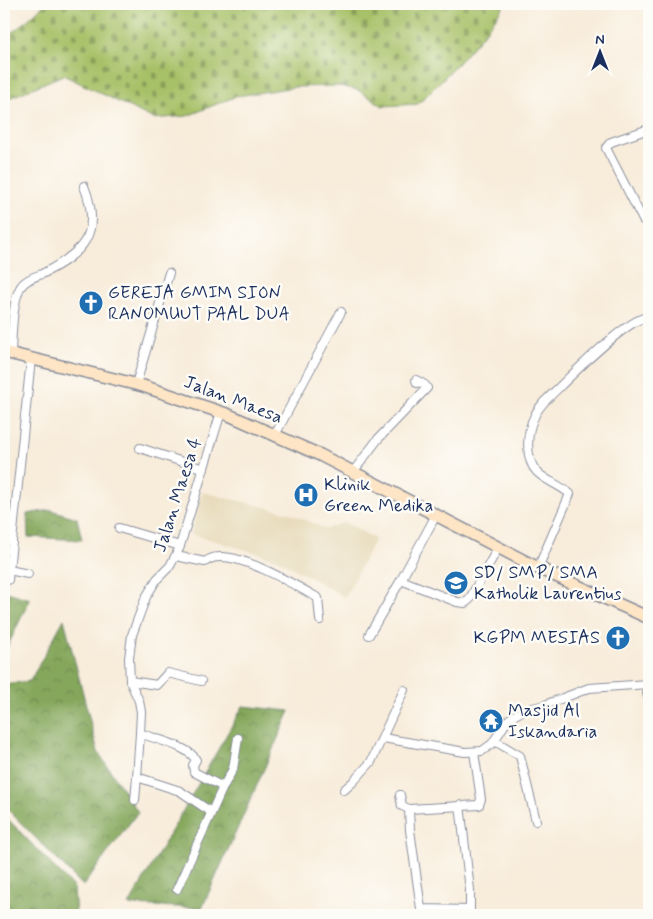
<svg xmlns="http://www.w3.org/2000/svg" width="653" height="919" viewBox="0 0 653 919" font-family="Mynerve,sans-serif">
<defs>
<pattern id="forest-crowns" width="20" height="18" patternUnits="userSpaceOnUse" patternTransform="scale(1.25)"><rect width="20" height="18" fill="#85a75c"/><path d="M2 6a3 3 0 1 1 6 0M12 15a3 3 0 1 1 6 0" fill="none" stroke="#6c884f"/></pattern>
<pattern id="cemetery-stones" width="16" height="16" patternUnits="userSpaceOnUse" patternTransform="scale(1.25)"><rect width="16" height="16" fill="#a7c168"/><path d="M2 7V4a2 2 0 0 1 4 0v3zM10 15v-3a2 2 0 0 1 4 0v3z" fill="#879d59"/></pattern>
</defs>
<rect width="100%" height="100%" fill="#fdfcf7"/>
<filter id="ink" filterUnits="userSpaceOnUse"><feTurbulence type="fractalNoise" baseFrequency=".02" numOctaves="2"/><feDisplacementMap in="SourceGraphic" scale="10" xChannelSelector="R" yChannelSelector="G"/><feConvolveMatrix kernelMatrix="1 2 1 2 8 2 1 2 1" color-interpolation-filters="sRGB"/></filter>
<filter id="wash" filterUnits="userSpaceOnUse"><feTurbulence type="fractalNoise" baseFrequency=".0096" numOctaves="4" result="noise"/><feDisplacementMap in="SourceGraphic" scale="20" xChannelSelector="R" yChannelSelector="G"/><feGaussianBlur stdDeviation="1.12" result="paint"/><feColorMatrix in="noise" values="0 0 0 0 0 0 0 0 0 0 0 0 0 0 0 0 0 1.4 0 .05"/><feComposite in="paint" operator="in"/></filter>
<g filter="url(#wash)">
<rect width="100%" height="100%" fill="#f8ecda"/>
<!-- built -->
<polygon fill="#e7daba" points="202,492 290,513 326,529 345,522 375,539 345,597 277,559 191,534"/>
<!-- forest -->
<g fill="url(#forest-crowns)" stroke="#506b5d">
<polygon points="51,510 77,518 82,540 28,537 27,514"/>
<polygon points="4,591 30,599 4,654"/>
<polygon points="64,619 98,752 138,812 83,886 10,812 4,800 4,684 30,681"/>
<polygon points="243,706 290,711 202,908 129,905"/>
<polygon points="4,815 74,888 76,915 4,915"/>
</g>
<!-- cemetery -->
<path fill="url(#cemetery-stones)" stroke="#617863" d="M 45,4 L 505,4 C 481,41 449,73 418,104 L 383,106 L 358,90 L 340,86 L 295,87 L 237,96 L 187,116 L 154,119 L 63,75 L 12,97 L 4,104 L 4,38 L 22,25 Z"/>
</g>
<g filter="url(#ink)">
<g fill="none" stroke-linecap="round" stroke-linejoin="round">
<defs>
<g id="street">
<polyline points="649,129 611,142 606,148 643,220 649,225"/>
<path d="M 11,353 C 12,336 12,303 20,288 C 24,280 34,277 42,274 C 83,253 103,234 84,186"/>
<polyline points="136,384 169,273"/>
<polyline points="275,435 341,312"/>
<polyline points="140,448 204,469"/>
<polyline points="353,472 378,439 425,390 427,388 425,385 416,380 417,383"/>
<polyline points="119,528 180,546"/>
<path d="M 176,556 L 205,562 C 209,559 213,557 219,557 C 244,555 295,585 318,598 L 320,620"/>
<path d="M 538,568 L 570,494 C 560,485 546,481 537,472 C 524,459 527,430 535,415 C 537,410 541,406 544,402 C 562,385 628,316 649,317"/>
<polyline points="9,570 28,574"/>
<polyline points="401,580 457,602 465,603 469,600 498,548"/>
<polyline points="4,582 8,580 31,359"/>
<polyline points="369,635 401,580 436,515"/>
<polyline points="130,681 157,685 168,673 201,681"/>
<polyline points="649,684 647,694 649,697"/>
<polyline points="140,733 137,777 180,791 211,812"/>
<polyline points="383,738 465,752 482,751 492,744 507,721 515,715 524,710 545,705 589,688 649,684"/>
<polyline points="495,741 520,756 536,821"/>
<polyline points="223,787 233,769 238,738"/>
<polyline points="344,790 353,782 371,762 404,690"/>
<polyline points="400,795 402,806 409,809 479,805 481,799 474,752"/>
<polyline points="135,800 137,777"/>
<polyline points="460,805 470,890 470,915"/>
<polyline points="409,809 410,830 421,909 470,910"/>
<path d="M 177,889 L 223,787 L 194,772 L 193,765 L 196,760 C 189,746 154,739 140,733 L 141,712 L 139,701 L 130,681 L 129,658 L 132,635 L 146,597 L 157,579 L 170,566 L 179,549 L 221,412"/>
</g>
<polyline id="secondary" points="4,352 143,386 229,415 320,455 538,568 649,618"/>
</defs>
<!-- street casing -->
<use href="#street" stroke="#8a8e9c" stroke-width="10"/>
<!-- secondary casing -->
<use href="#secondary" stroke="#8a8e9c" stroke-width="14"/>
<!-- street -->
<use href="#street" stroke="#fff" stroke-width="8"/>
<!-- secondary -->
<use href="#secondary" stroke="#fde5c5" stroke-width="11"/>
</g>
</g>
<!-- icons -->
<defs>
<symbol id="church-disc" viewBox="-11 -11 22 22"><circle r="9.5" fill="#1f6fb2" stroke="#fdfcf7"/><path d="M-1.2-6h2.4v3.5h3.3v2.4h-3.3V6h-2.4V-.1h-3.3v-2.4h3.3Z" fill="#fff"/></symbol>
<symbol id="hospital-disc" viewBox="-11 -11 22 22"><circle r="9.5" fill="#1f6fb2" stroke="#fdfcf7"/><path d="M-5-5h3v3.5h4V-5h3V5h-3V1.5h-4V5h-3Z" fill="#fff"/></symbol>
<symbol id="school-disc" viewBox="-11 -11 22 22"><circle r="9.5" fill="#1f6fb2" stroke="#fdfcf7"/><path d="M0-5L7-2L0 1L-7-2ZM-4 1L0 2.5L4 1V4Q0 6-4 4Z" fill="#fff"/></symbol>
<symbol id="temple-disc" viewBox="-11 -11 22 22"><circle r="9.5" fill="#1f6fb2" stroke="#fdfcf7"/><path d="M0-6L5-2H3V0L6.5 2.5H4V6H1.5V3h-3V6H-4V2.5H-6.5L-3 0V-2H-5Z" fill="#fff"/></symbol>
</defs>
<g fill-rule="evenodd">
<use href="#church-disc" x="77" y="289" width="28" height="28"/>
<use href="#hospital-disc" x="292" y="481" width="28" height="28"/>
<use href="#school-disc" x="442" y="569" width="28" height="28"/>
<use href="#church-disc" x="604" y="624" width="28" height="28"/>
<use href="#temple-disc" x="477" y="707" width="28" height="28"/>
</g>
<g text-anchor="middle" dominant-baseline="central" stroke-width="5" stroke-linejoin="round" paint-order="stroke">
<!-- poi labels -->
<g font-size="18" fill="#1b2f5e" stroke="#fdfcf7" text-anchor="start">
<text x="108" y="293">GEREJA GMIM SION<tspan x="108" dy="21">RANOMUUT PAAL DUA</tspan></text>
<text x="324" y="485">Klinik<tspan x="324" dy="21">Green Medika</tspan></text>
<text x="474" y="573">SD/ SMP/ SMA<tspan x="474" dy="21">Katholik Laurentius</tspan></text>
<text x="600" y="638" text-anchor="end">KGPM MESIAS</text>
<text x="508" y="711">Masjid Al<tspan x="508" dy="21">Iskandaria</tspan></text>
</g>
<!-- street labels -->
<g font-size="18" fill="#1b2f5e" stroke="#fdfcf7">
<text transform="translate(233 400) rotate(21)">Jalan Maesa</text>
<text transform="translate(178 495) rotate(-72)">Jalan Maesa 4</text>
</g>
</g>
<!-- margin -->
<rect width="653" height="919" fill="none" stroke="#fdfcf7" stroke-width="20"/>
<!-- north arrow -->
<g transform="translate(600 52)" stroke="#fdfcf7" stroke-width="4" paint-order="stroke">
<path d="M0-4L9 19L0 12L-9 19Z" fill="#1b2f5e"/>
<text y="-8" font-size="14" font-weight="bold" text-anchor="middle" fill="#1b2f5e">N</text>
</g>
</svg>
